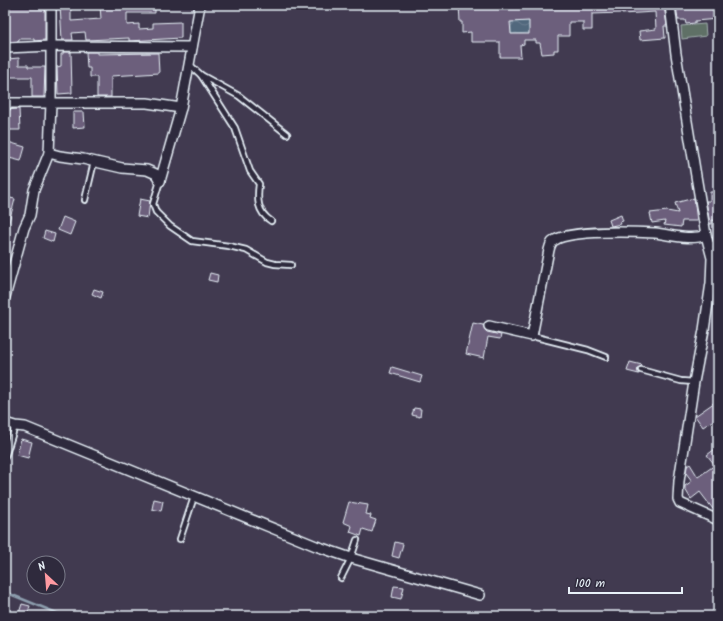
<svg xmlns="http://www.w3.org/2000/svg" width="723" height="621" viewBox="0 0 723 621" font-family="Kalam,sans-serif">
<defs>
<pattern id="water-waves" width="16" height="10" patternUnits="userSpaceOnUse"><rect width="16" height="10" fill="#51677d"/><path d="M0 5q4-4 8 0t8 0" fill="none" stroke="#6a7d90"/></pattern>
</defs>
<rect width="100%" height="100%" fill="#413a50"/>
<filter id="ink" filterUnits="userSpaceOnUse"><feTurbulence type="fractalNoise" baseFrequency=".025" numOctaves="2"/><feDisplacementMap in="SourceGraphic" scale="8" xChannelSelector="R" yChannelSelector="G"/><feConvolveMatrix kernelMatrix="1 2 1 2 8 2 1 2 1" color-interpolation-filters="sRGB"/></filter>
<g filter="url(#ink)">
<!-- green -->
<polygon fill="#5e6f66" stroke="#a3b0af" points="705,24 706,36 682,39 681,26"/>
<!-- water -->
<polygon fill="url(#water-waves)" stroke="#8d9eae" points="529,21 529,28 532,33 511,34 511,22"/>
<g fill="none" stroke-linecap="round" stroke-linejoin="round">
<!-- stream -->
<polyline stroke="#8d9eae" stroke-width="2.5" points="5,592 64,616"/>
</g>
<!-- building -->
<g fill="#6c5e7b" stroke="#e8f1f8" fill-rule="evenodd">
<polygon points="5,5 45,5 45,40 34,41 34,39 19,39 19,41 5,42"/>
<polygon points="60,5 71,5 71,21 101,19 100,5 155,5 155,13 127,13 127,25 139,24 139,29 153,28 153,23 181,22 181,38 129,41 129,38 86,40 85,32 72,33 73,40 62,40"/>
<path d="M 459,5 L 664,5 L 667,26 L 664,26 L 665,38 L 640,40 L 639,31 L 656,29 L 655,12 L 622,14 L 622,13 L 592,14 L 592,30 L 583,30 L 583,22 L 569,22 L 569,36 L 558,36 L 558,50 L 554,50 L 554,53 L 542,54 L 540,43 L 536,43 L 536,40 L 524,40 L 524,44 L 520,45 L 521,57 L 500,57 L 500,42 L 471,42 L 471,32 L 462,33 L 462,22 L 460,22 ZM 529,21 L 529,34 L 511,34 L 510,22 Z"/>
<polygon points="676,5 718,5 718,19 695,21 695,23 686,24 685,20 678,20"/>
<polygon points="63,52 71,52 72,93 58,94 57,67 61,66 61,54 63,54"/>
<polygon points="86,52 98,52 98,54 158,53 159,73 111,76 111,97 97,97 97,77 90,77 90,68 87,68"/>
<polygon points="19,58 19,65 28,65 28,67 45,67 44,97 32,97 32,77 8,77 7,59"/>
<polygon points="19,109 20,130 5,130 5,110"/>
<polygon points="73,112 84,112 85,127 73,128"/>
<polygon points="8,142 25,147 21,161 5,157 5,147 6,147"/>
<polygon points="710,192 718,192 717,211 718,211 718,221 712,220 712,224 710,224 706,201 710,201"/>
<polygon points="5,197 15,199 7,230 5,230"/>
<polygon points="694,198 697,221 682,221 681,227 664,225 665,221 652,223 650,213 667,211 678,213 675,203"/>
<polygon points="140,199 150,201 148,218 137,216"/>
<polygon points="621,215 623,221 620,222 621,224 611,226 609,220"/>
<polygon points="63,217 75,222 70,235 58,230"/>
<polygon points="45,231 55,234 53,242 43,238"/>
<polygon points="210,273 218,275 217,282 208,280"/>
<polygon points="94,289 103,292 101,298 92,294"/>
<polygon points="473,323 483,325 485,330 487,332 501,335 500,339 488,337 484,358 466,354"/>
<polygon points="630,362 642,365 638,369 639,374 627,371"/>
<polygon points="392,367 422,376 420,382 390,373"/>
<polygon points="718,400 718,417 703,427 695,416"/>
<polygon points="414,408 421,409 420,417 412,415"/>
<polygon points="21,439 32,442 28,458 17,455"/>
<polygon points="715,449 718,454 718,506 713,509 700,492 691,499 685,489 685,486 692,481 686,473 687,466 690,464 698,477 715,465 707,455"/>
<polygon points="154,499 163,501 161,511 152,509"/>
<polygon points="349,502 368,505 366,514 371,515 370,518 376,520 372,532 363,529 361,536 350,532 352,526 343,522"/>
<polygon points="395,542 403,544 399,558 392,556"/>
<polygon points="394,586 404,587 401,599 392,597"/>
<polygon points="22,604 30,606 27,616 18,616"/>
</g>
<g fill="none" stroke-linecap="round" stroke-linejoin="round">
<defs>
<g id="lane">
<polyline points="189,64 201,75 239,96 287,134"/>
<path d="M 201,75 L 235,128 L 250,171 L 259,184 C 257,199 257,212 271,221"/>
<polyline points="160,181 153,204 156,212 170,226 192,241 229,246 246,250 267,262 275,264 291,265"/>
<polyline points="85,200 94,162"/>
<polyline points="709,247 715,243 718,233"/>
<polyline points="532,336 588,350 606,357"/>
<polyline points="641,370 681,381 694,382"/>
<polyline points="5,457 15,426"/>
<polyline points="180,539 194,497"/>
<polyline points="341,578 351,558 357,540"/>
</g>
<g id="street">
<polyline points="670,5 676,54 695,170 706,235 712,258 711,283 704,330 694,382 679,481 678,499 680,503 718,520"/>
<polyline points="5,48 52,46 192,47"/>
<polyline points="5,103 147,103 181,108"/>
<polyline points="49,153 60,156 83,159 122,168 147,170 156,174 160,181"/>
<polyline points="160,181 181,108 200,5"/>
<polyline points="5,297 24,228 30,215 34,190 49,153 51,103 51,5"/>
<path d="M 489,326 L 532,336 L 549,250 C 550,246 551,242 555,240 C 572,230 634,232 655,233 C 672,235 690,241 706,235"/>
<polyline points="5,423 15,426 25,427 316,546 351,558 480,595"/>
</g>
</defs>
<!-- lane casing -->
<use href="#lane" stroke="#e8f1f8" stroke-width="8"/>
<!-- street casing -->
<use href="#street" stroke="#e8f1f8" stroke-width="12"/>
<!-- lane -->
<use href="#lane" stroke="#2f2a3d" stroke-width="4.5"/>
<!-- street -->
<use href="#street" stroke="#2f2a3d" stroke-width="9"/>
</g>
</g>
<!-- margin -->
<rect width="723" height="621" fill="none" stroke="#2f2a3d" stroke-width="20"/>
<rect x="10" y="10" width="703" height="601" fill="none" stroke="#e8f1f8" stroke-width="1.5" filter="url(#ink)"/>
<!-- north arrow -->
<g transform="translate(46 575) rotate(334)"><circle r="19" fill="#2f2a3d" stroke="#797a88"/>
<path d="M0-3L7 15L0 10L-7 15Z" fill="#ff9aa2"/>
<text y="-6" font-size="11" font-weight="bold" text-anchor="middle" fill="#e8f1f8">N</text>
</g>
<!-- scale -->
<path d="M569 587v6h113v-6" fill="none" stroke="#e8f1f8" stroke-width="2"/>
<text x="575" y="587" font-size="12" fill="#e8f1f8" stroke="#2f2a3d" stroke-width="3" paint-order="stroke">100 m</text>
</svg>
